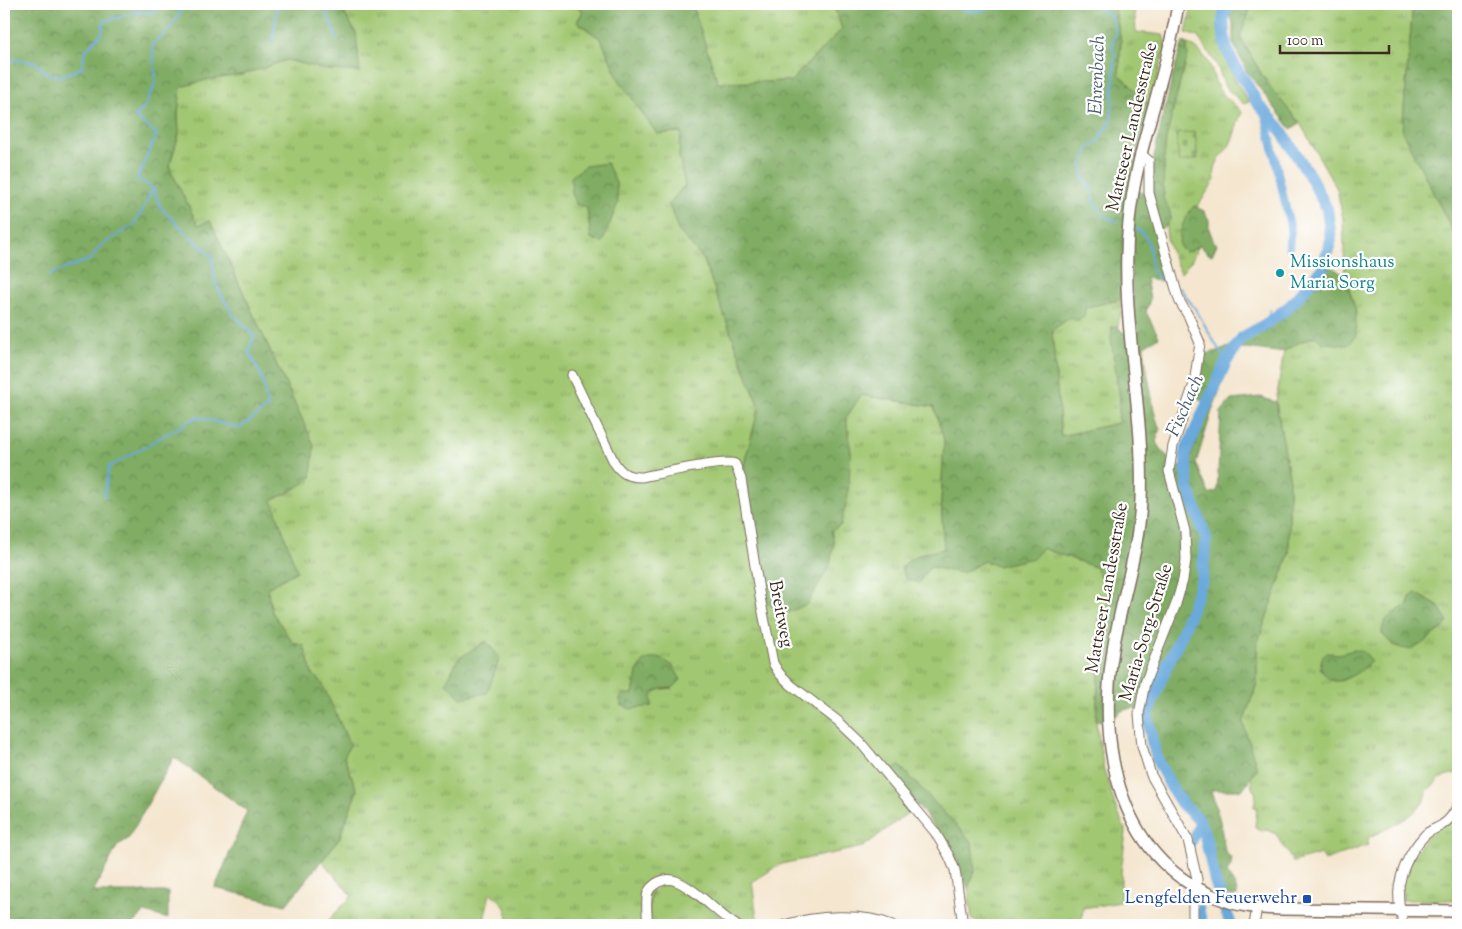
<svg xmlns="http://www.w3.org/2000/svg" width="1462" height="929" viewBox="0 0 1462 929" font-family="'Sorts Mill Goudy',serif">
<defs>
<pattern id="grass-tufts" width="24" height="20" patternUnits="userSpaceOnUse" patternTransform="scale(1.25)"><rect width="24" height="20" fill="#a1c772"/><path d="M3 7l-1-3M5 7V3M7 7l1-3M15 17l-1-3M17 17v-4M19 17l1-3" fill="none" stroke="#84a25d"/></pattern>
<pattern id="forest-crowns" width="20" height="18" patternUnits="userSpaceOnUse" patternTransform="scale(1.25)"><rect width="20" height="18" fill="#80ac64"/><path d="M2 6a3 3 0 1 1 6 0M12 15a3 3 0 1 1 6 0" fill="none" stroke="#6a8c52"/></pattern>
<pattern id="cemetery-stones" width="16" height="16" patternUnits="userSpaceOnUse" patternTransform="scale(1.25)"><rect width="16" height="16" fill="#a1c772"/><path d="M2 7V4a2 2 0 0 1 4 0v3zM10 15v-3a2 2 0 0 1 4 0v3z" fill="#84a25d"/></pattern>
</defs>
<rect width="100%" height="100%" fill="#fff"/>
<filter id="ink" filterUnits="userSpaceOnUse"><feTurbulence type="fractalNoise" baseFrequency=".02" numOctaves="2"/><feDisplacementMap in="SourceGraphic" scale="10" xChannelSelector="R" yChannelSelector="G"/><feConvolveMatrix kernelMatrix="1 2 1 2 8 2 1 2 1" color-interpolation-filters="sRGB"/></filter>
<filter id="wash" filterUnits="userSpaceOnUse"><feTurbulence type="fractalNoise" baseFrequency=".0096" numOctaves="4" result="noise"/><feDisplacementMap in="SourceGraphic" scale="20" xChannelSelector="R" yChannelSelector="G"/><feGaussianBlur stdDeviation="1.12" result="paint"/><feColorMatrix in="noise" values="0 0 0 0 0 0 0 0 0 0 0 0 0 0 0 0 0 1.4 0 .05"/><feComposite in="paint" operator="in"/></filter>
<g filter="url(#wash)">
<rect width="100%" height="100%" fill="#f4e6cf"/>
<!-- grass -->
<g fill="url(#grass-tufts)" stroke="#6e7848" fill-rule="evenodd">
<path d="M 342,4 L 574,4 L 583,11 L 577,22 L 601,39 L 619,80 L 681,132 L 679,157 L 685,185 L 669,204 L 678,230 L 703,259 L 759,407 L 742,472 L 834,542 L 831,530 L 851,453 L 846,418 L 861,395 L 934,407 L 944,440 L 941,502 L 944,550 L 923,553 L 919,583 L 925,573 L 931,567 L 962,573 L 984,561 L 997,566 L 1042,548 L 1095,567 L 1109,592 L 1098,683 L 1096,721 L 1104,770 L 1115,805 L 1126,832 L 1121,872 L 1121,902 L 1083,908 L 1081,925 L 981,925 L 972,920 L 968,888 L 975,871 L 918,805 L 863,847 L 781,864 L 752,882 L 758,925 L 740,925 L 677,880 L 653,884 L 647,925 L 508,925 C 508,909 504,902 490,893 L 483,925 L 324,925 L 352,896 L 322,861 L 339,839 L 357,791 L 344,757 L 321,681 L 312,674 L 304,646 L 293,643 L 272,612 L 267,588 L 297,571 L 271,500 L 292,491 L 314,445 L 210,221 L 198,226 L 169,167 L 179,134 L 178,114 L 181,87 L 206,80 L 241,75 L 287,60 L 328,70 L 356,33 L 343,11 ZM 587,208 L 602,243 L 591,238 ZM 635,685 L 673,688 L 661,689 L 651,693 L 652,705 L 620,699 L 624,695 L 633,694 Z"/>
<polygon points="683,4 833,4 842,29 791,81 718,83 693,7"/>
<polygon points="1114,4 1134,4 1136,32 1163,35 1166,44 1150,105 1119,74 1121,42"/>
<path d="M 1192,4 L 1224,4 C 1222,10 1218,16 1218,22 C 1216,46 1235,83 1249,102 L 1244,104 L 1225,87 L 1217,65 L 1198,37 L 1186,33 Z"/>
<path d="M 1252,4 L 1413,4 L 1402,131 L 1458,241 L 1458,775 C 1445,771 1436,783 1427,791 C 1426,814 1386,828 1368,838 L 1368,845 L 1325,860 L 1321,854 L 1293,862 L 1276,834 L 1268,830 L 1263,831 L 1255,827 L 1257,807 L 1254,807 L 1256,794 L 1252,788 L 1251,777 L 1257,769 L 1243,723 L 1257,683 L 1257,644 L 1289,554 L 1289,476 L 1276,402 L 1284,351 L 1298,343 L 1316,336 L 1356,312 L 1345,276 L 1343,219 L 1337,189 L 1300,123 L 1268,85 L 1240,37 ZM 1410,597 L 1425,598 L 1439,607 L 1444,628 L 1434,634 L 1429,639 L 1398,647 L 1392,644 L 1382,634 L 1401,609 L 1408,605 ZM 1331,653 L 1338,654 L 1368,666 L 1341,681 L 1327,677 L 1320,668 L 1322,658 Z"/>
<path d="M 1186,43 C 1197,47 1206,56 1211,68 C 1213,74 1214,80 1217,86 C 1223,97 1234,103 1242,112 C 1238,120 1237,126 1234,135 C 1229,153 1211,159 1215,180 L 1197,207 L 1194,206 L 1191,251 L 1200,244 L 1191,261 L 1181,273 C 1175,263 1163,236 1167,225 C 1167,222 1169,220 1171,218 L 1163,198 L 1164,158 L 1166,139 L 1181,78 L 1185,67 L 1187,48 Z"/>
<polygon points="1120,300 1121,312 1118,326 1112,327 1120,397 1118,423 1061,436 1052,330 1086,307"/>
<polygon points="1458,808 1458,900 1402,900 1402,881 1406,867 1428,835"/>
<path d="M 663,883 L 676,884 L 733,925 L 650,925 C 650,907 645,894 663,883 Z"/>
</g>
<!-- forest -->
<g fill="url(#forest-crowns)" stroke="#5e6b41">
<polygon points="4,4 342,4 343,11 356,33 360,72 328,70 287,60 241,75 206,80 181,87 178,114 179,134 169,167 198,225 210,221 314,445 311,478 292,491 272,500 297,571 267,588 272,612 293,643 304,646 312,674 321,681 350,745 344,757 357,790 339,839 286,905 215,888 247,811 174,757 128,839 118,845 93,892 168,892 168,919 145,912 131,925 4,925"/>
<path d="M 574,4 L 683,4 L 693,7 L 718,83 L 791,81 L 842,29 L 833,4 L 1114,4 L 1121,42 L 1119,74 L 1150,105 L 1125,215 L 1120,300 L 1086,307 L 1084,317 L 1077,321 L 1071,317 L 1052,330 L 1061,436 L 1118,423 L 1120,399 L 1111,339 L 1112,327 L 1118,326 L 1122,332 L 1135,335 L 1130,253 L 1137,191 L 1146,194 L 1161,124 L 1175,67 L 1183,42 L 1186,43 L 1188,55 L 1181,78 L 1166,139 L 1164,158 L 1163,198 L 1169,209 L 1171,218 L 1166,226 L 1156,231 L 1169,279 L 1159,281 L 1146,278 L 1150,299 L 1146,312 L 1159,337 L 1144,346 C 1145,364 1149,381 1152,398 C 1154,411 1155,417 1160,429 L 1156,442 L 1176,469 L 1191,456 L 1209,409 L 1195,394 L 1204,355 L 1245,342 L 1282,319 L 1331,266 L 1345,276 L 1356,312 L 1356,337 L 1348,345 L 1323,343 L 1315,336 L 1298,343 L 1284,351 L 1277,352 L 1246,348 L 1237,351 L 1230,363 L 1212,411 L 1196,463 L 1209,494 L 1217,491 L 1221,412 L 1231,400 L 1260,397 L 1276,402 L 1289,476 L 1289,554 L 1257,644 L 1257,683 L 1243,723 L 1257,769 L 1242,790 L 1211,790 L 1220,821 L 1225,851 L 1228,855 L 1232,858 L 1231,865 L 1227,872 C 1231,882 1237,884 1237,896 L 1229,896 L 1221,893 L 1203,819 L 1191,806 L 1174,782 L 1159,755 L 1153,731 L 1151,713 L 1134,708 L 1123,710 L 1113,718 L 1096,721 L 1098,683 L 1109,593 L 1095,567 L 1042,548 L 1034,558 L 997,566 L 984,561 L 962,573 L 931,567 L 925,573 L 919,583 L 906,579 L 901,568 C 914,553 926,553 944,549 L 941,502 L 944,440 L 934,407 L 861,395 L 846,418 L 851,453 L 848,495 L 841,525 L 831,531 L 834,542 L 830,565 L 807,604 L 787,613 L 763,602 L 742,472 L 759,407 L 703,259 L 678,230 L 669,204 L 685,185 L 679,157 L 681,132 L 657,134 L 619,80 L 601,39 L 577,22 L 583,11 Z"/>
<polygon points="1226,4 1252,4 1240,37 1268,85 1300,123 1291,129 1247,72 1233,43 1233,23"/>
<polygon points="1413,4 1458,4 1458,241 1402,131"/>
<polygon points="607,163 616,183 618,203 602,243 591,238 587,208 576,204 572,193 571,177 585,166"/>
<path d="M 1194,206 L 1204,211 L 1209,220 L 1209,229 L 1213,240 L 1217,244 L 1212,255 L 1207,253 L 1200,245 L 1191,251 L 1185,252 L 1179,246 C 1179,231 1184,217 1194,206 Z"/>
<path d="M 1416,593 L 1439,607 L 1448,622 C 1443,630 1439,629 1433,635 C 1413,653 1401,654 1382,634 C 1382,617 1395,612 1408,605 L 1410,597 Z"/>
<polygon points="486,641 500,658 487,693 461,698 446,683 458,659"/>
<path d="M 1354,650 C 1364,651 1366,652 1371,661 C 1367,668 1343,683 1334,681 C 1327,680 1324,673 1320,668 L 1322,658 L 1327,653 L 1338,654 Z"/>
<polygon points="659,657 673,666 681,680 673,688 661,689 652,693 652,706 631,709 621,705 620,699 624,694 633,694 637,671 645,660"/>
<polygon points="899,765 972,842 975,871 968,888 945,841 891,770"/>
</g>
<!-- cemetery -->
<polygon fill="url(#cemetery-stones)" stroke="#6e7848" points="1195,132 1198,159 1179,162 1176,134"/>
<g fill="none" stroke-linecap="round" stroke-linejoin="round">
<!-- stream -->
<g stroke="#69a9dc" stroke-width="2">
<polyline points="324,4 337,41"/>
<path d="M 946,4 C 966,10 977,17 995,4"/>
<polyline points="1094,4 1111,17 1116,32 1112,44 1115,55 1112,111 1110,125 1102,133 1098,142 1088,149 1082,164 1083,177 1092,191 1094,203 1104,216 1117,221"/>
<polyline points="273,39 278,4"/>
<polyline points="4,64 14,60 35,62 48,75 61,76 82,68 85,51 102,33 104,21 139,12 153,13 166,4"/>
<path d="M 1137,229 C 1152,237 1150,256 1152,271 L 1171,289 L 1173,289"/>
<polyline points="49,275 91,259 100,246 133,225 142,211 153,188"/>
<polyline points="1180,288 1196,310 1226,362"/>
<polyline points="1266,324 1270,310"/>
<path d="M 104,497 L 109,467 L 197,417 L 240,428 L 268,407 L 261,375 L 249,353 L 254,336 L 231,312 L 216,285 L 212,256 L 187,234 L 161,208 L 153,188 L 137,179 L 157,134 L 135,117 L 145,106 L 156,81 L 152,44 C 166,34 178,20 184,4"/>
</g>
<!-- canal -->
<g stroke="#69a9dc" stroke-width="8">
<polyline points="1265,113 1291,230 1289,247"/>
<polyline points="1192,843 1199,820"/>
<polyline points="1200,908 1204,925"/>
</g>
<!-- river -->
<polyline stroke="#69a9dc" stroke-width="12" points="1227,4 1223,20 1224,34 1226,47 1234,65 1246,83 1257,103 1279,127 1311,178 1327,209 1331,240 1322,269 1290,306 1266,324 1242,338 1226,362 1185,453 1188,488 1206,538 1202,580 1183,631 1164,672 1147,715 1152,741 1158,762 1170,785 1182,804 1199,820 1206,840 1215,881 1231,925"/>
</g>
</g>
<g filter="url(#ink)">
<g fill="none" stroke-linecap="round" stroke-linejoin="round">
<defs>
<g id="minor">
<polyline points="1141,154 1149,161 1149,193 1177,293 1180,302 1189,317 1200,343 1194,384 1173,446 1169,471 1185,531 1186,560 1183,580 1176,604 1145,683 1139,714 1142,746 1151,775 1188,840 1197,879 1196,892 1193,905 1193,925"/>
<path d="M 572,375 L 614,462 C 621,473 627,477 641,477 C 657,474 724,459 735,464 L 741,479 L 760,597 L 773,663 L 779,673 L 791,685 L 838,721 L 860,742 L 935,832 L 949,856 L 955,870 L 963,925"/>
<path d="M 648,925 C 647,916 646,907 647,898 C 647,892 650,888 654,885 C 660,880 669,878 676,881 C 698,890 716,913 736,925"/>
<path d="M 784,925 C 815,916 862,912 892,925"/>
<polyline points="1254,925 1257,907"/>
<path d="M 1402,925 C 1403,917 1400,910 1399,902 C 1396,878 1409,852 1425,835 C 1430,830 1436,829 1442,825 C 1450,820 1455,812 1458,804"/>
</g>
<path id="major" d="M 1178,4 C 1167,77 1136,147 1129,222 C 1119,315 1145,407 1141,500 C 1139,551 1121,600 1113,650 C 1097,748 1119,863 1224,900 C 1242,907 1261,908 1280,909 L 1458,911"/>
</defs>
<!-- minor casing -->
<use href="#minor" stroke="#7c6c5c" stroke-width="11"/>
<!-- major casing -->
<use href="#major" stroke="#7c6c5c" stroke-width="14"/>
<!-- minor -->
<use href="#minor" stroke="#fff" stroke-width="9"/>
<!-- major -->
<use href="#major" stroke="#fff" stroke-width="11"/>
</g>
</g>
<!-- markers -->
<circle fill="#0f9aa8" stroke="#fff" stroke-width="2" cx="1280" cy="273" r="5"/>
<rect fill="#1a4fb4" stroke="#fff" stroke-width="2" x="1302" y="894" width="10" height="10" rx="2.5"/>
<g text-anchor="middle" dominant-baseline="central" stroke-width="4.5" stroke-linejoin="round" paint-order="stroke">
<!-- street labels -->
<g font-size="18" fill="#3b2a1e" stroke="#fff">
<text transform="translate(1133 127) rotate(-77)">Mattseer Landesstraße</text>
<text transform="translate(1108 588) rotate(-80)">Mattseer Landesstraße</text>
<text transform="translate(780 614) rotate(79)">Breitweg</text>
<text transform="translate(1147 633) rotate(-73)">Maria-Sorg-Straße</text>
</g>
<!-- culture labels -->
<g font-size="18" fill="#0d838f" stroke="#fff" text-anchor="start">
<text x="1290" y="263">Missionshaus<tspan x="1290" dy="21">Maria Sorg</tspan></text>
</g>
<!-- transit labels -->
<g font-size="18" fill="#164399" stroke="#fff" text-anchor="end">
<text x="1297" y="899">Lengfelden Feuerwehr</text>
</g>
<!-- water labels -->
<g font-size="19" font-style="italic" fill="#4d5d6a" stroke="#fff">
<text transform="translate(1098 75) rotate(-88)">Ehrenbach</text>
<text transform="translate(1186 406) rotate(-66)">Fischach</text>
</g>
</g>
<!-- margin -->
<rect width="1462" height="929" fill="none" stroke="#fff" stroke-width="20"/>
<!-- scale -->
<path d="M1280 45v8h109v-8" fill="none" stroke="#3b2a1e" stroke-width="2.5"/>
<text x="1287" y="45" font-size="15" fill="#3b2a1e" stroke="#ffffff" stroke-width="4" paint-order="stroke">100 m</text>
</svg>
